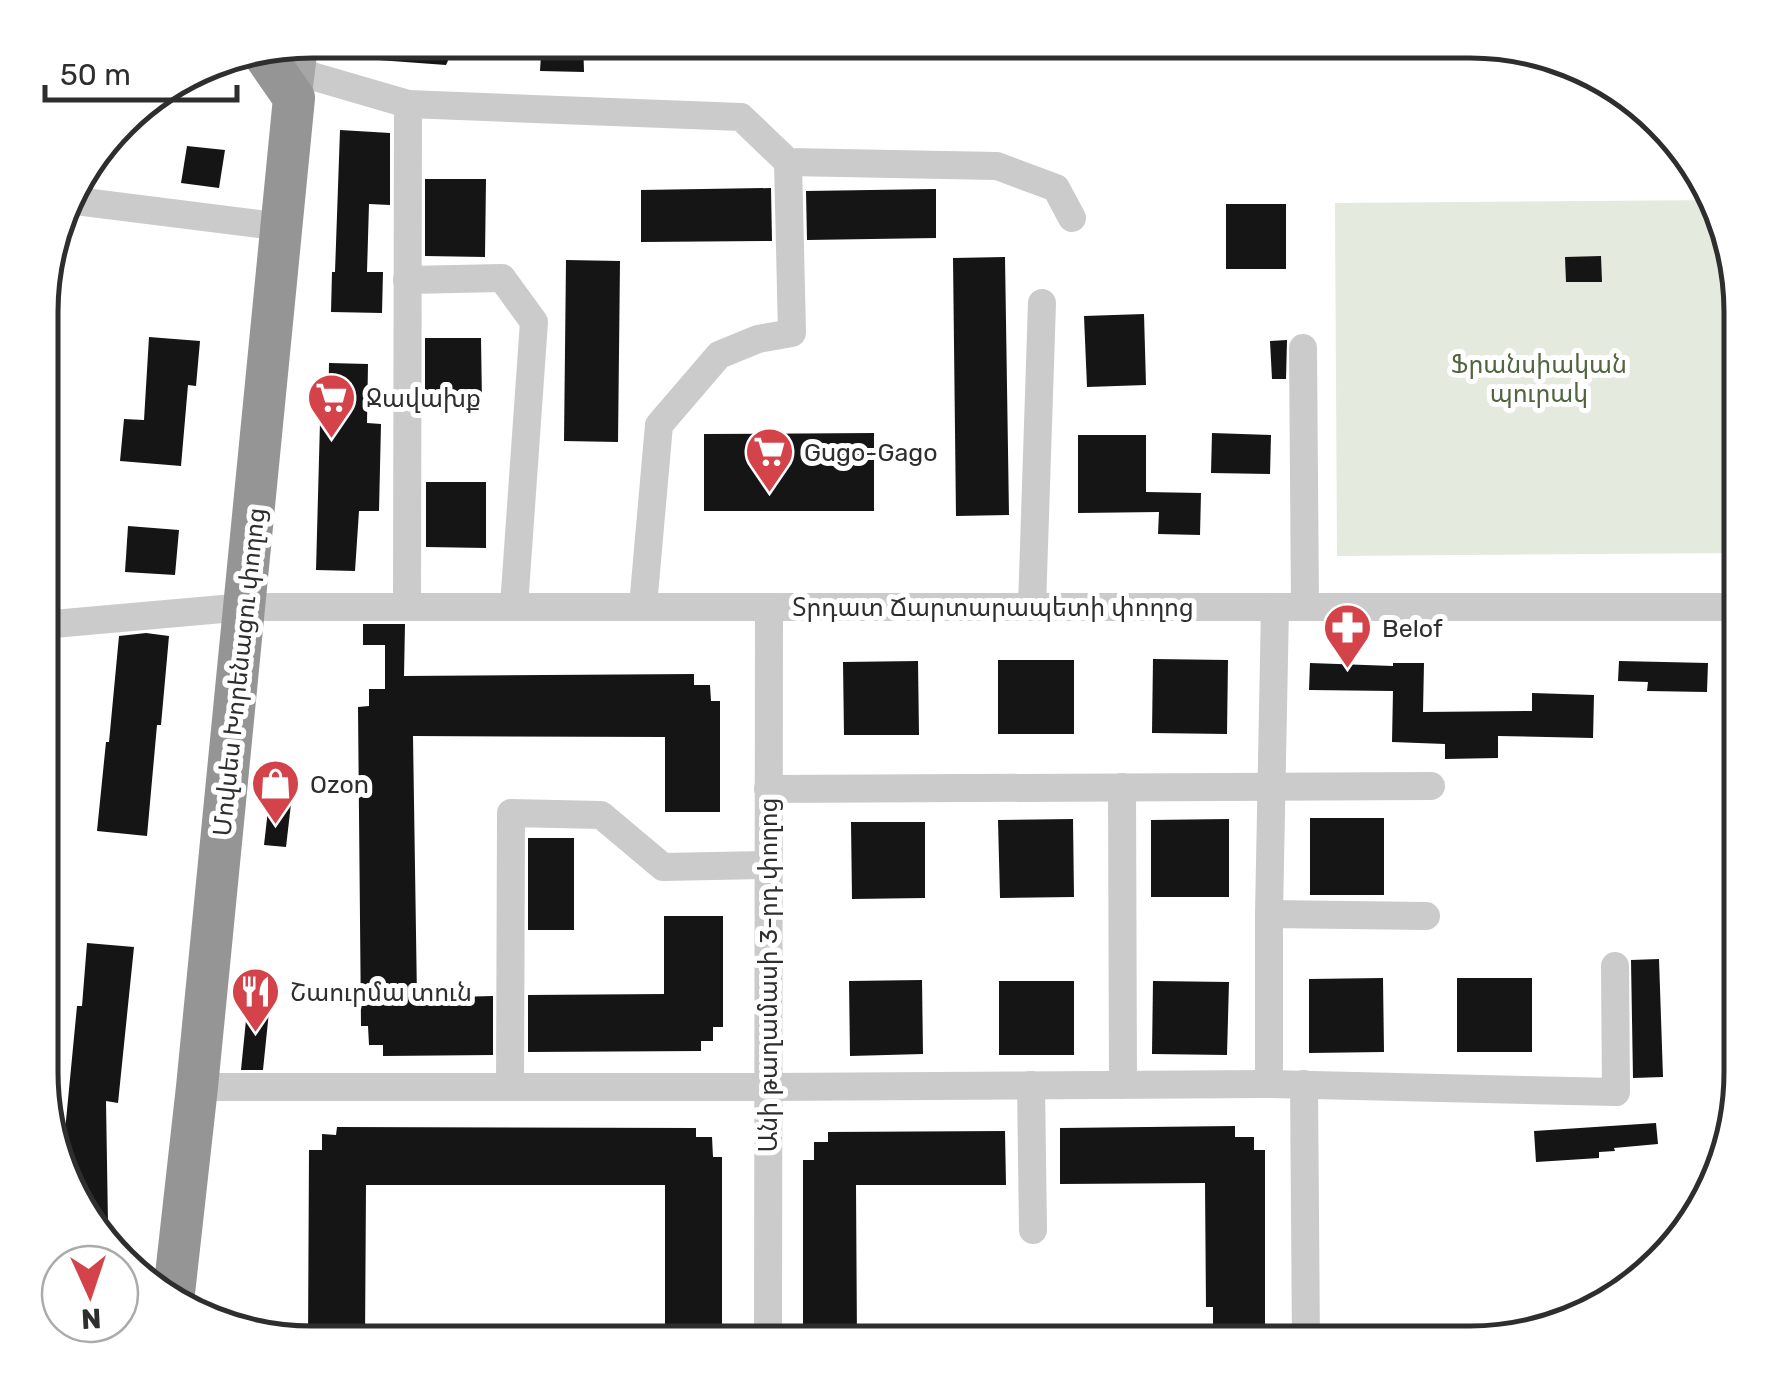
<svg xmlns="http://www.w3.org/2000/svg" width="1782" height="1384" viewBox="0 0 1782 1384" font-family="Rubik,'Noto Sans Armenian',sans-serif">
<rect width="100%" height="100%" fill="#fff"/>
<!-- green -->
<polygon fill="#e4eadd" points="1716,200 1721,207 1742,311 1742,553 1337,556 1335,203"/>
<!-- building -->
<g fill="#151515">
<polygon points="380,40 452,40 451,54 446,65 378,60"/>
<polygon points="542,40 583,40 584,72 540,71"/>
<polygon points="340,130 390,133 390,205 369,204 367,272 383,272 382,313 331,312 332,272 335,272"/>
<polygon points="187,146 225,150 219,188 181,183"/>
<polygon points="425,179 486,179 485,257 425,256"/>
<polygon points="771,188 772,241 641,242 641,190"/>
<polygon points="936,189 936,238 807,240 806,191"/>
<rect x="1226" y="204" width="60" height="65"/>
<polygon points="1601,256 1602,282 1566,282 1565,257"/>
<polygon points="1005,257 1009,515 956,516 953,258"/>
<polygon points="566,260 620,261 618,442 564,441"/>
<polygon points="1144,314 1146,385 1087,387 1084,316"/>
<polygon points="149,337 200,341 196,386 188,385 181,466 120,461 124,419 144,420"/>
<polygon points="425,338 481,338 482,403 425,404"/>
<polygon points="1287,340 1286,379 1272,379 1270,341"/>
<polygon points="329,363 368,364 367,423 381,424 379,511 359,511 355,571 316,570 320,422 328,422"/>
<polygon points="874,433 874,511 704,511 704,434"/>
<polygon points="1212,433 1271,435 1270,474 1211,473"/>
<polygon points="1078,435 1146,435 1146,492 1201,493 1200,535 1158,534 1159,512 1078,513"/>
<polygon points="426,482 486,482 486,548 426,547"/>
<polygon points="128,526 179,530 175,575 125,572"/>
<polygon points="363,624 405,624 404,676 694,674 694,685 710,685 711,701 720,701 720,812 665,812 665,737 413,736 417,998 493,996 493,1055 383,1056 383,1045 369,1045 368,1026 361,1026 358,707 369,706 369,689 385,689 385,645 363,645"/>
<polygon points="146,633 169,636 161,725 157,725 147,836 97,831 106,742 109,742 119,636"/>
<polygon points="1153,659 1228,660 1227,734 1152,733"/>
<rect x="998" y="660" width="76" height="74"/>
<polygon points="918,661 919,735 844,735 843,662"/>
<polygon points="1619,661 1708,663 1707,692 1647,691 1648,682 1618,681"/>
<polygon points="1310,663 1393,666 1393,663 1424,663 1423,712 1532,711 1532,693 1594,695 1593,738 1498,736 1498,758 1445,759 1445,744 1392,742 1393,691 1309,690"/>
<polygon points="272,775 294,778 286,847 264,845"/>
<rect x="1310" y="818" width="74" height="77"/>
<polygon points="1073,819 1074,897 1000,898 998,820"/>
<polygon points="1229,819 1229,897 1151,897 1151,820"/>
<polygon points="851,822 925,822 925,898 852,899"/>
<rect x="528" y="838" width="46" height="92"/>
<polygon points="664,916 723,916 723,1027 713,1027 713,1041 701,1041 701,1051 528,1052 528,995 664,994"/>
<polygon points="87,943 134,947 118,1103 106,1101 108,1224 92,1225 68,1192 56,1150 56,1131 65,1131 77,1006 82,1006"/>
<polygon points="1659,959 1663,1077 1633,1078 1631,960"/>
<polygon points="1383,978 1384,1052 1309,1053 1309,979"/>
<rect x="1457" y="978" width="75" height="74"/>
<polygon points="922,980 923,1054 850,1056 849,981"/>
<rect x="999" y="981" width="75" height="74"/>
<polygon points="1153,981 1229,982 1227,1055 1152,1054"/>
<polygon points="249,990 271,992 263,1070 241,1070"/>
<polygon points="1656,1123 1658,1144 1614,1148 1615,1151 1599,1152 1599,1158 1536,1162 1534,1131"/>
<polygon points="1235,1126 1235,1137 1254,1137 1254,1150 1265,1150 1265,1344 1213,1344 1213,1307 1206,1307 1205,1183 1060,1184 1060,1128"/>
<polygon points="337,1127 696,1128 696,1137 712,1137 713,1157 722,1157 722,1344 665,1344 665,1185 366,1185 365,1343 308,1343 309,1150 322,1150 322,1134 336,1135"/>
<polygon points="1005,1131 1006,1185 856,1185 857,1344 803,1344 803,1160 814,1160 814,1142 828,1142 828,1132"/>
</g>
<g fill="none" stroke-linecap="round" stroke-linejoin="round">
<!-- minor -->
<g stroke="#cbcbcb" stroke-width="28">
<polyline points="298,72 408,104 741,117 788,162 997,166 1056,188 1072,218"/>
<polyline points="68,200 283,227"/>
<polyline points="407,280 502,278 534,322 514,606"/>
<polyline points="1303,348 1305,607"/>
<polyline points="643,606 659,425 719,355 758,339 792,333 788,162"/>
<polyline points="407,607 408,104"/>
<polyline points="1032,607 1042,303"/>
<polyline points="42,625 245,607 1742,607"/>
<polyline points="1122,787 1123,1085"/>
<polyline points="768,789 1431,786"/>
<polyline points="1269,914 1426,916"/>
<polyline points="1269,1084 1269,914 1275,607"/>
<polyline points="1304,1084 1306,1344"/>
<polyline points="1031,1085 1033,1230"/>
<polyline points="197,1087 767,1087 1269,1084 1616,1092 1615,966"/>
<polyline points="510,1087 511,813 601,815 663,867 768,865"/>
<polyline points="768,1344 769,607"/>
</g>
<!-- major -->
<polyline stroke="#a6a6a6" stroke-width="35" points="294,98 301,42"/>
<!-- highway -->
<polyline stroke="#959595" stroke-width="42" points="173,1302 197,1087 294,98 260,49"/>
</g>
<!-- icons -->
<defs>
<symbol id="supermarket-pin" viewBox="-11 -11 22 30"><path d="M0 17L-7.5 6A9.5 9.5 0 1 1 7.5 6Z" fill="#d4424a" stroke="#fff"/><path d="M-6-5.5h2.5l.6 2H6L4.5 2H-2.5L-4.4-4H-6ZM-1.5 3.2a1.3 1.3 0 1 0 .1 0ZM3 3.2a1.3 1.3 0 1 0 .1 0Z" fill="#fff"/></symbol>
<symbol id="pharmacy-pin" viewBox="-11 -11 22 30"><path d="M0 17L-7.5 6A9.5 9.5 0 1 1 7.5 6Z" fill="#d4424a" stroke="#fff"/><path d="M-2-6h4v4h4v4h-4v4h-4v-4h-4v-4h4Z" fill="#fff"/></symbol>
<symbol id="shop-pin" viewBox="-11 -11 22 30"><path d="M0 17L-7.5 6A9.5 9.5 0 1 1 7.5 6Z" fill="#d4424a" stroke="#fff"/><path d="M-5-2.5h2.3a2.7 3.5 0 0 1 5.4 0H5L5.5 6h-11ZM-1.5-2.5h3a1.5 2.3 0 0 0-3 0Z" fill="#fff"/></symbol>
<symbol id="restaurant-pin" viewBox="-11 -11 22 30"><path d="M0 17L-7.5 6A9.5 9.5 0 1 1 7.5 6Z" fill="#d4424a" stroke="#fff"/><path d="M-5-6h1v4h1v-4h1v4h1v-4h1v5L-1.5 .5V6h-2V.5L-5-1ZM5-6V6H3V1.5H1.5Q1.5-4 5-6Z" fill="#fff"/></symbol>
</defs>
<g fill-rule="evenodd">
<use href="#supermarket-pin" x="304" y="370" width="55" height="75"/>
<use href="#supermarket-pin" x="742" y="424" width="55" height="75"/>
<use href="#pharmacy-pin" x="1320" y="600" width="55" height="75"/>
<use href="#shop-pin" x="248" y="756" width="55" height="75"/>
<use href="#restaurant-pin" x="228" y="964" width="55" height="75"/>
</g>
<g text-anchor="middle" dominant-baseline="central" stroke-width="10" stroke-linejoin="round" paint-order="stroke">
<!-- park labels -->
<g font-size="25" fill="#516640" stroke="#fff">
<text x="1539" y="364">Ֆրանսիական<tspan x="1539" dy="29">պուրակ</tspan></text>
</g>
<!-- poi labels -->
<g font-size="25" fill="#2e2e2e" stroke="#fff" text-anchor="start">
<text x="366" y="398">Ջավախք</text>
<text x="804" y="452">Gugo-Gago</text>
<text x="1382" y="628">Belof</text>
<text x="310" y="784">Ozon</text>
<text x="290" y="992">Շաուրմա տուն</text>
</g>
<!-- street labels -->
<g font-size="25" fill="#2e2e2e" stroke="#fff">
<text x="993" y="607">Տրդատ Ճարտարապետի փողոց</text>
<text transform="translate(239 672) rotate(-84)">Մովսես Խորենացու փողոց</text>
<text transform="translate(768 975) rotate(-90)">Անի թաղամասի 3-րդ փողոց</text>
</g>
</g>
<!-- crop -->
<path d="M0 0H1782V1384H0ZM312 58H1470A254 254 0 0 1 1724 312V1072A254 254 0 0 1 1470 1326H312A254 254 0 0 1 58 1072V312A254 254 0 0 1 312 58Z" fill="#fff" fill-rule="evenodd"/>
<path fill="none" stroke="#2e2e2e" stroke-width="5" d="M312 58H1470A254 254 0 0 1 1724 312V1072A254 254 0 0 1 1470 1326H312A254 254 0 0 1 58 1072V312A254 254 0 0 1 312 58Z"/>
<!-- north arrow -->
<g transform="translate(90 1294) rotate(177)"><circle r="48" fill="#ffffff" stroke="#ababab" stroke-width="2.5"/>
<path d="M0-8L18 38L0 25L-18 38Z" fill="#d4424a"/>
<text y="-15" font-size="28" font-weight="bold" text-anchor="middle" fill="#2e2e2e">N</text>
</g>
<!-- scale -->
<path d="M45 85v15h192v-15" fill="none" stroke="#2e2e2e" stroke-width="5"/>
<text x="60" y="85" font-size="30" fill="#2e2e2e" stroke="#ffffff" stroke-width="8" paint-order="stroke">50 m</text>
</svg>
